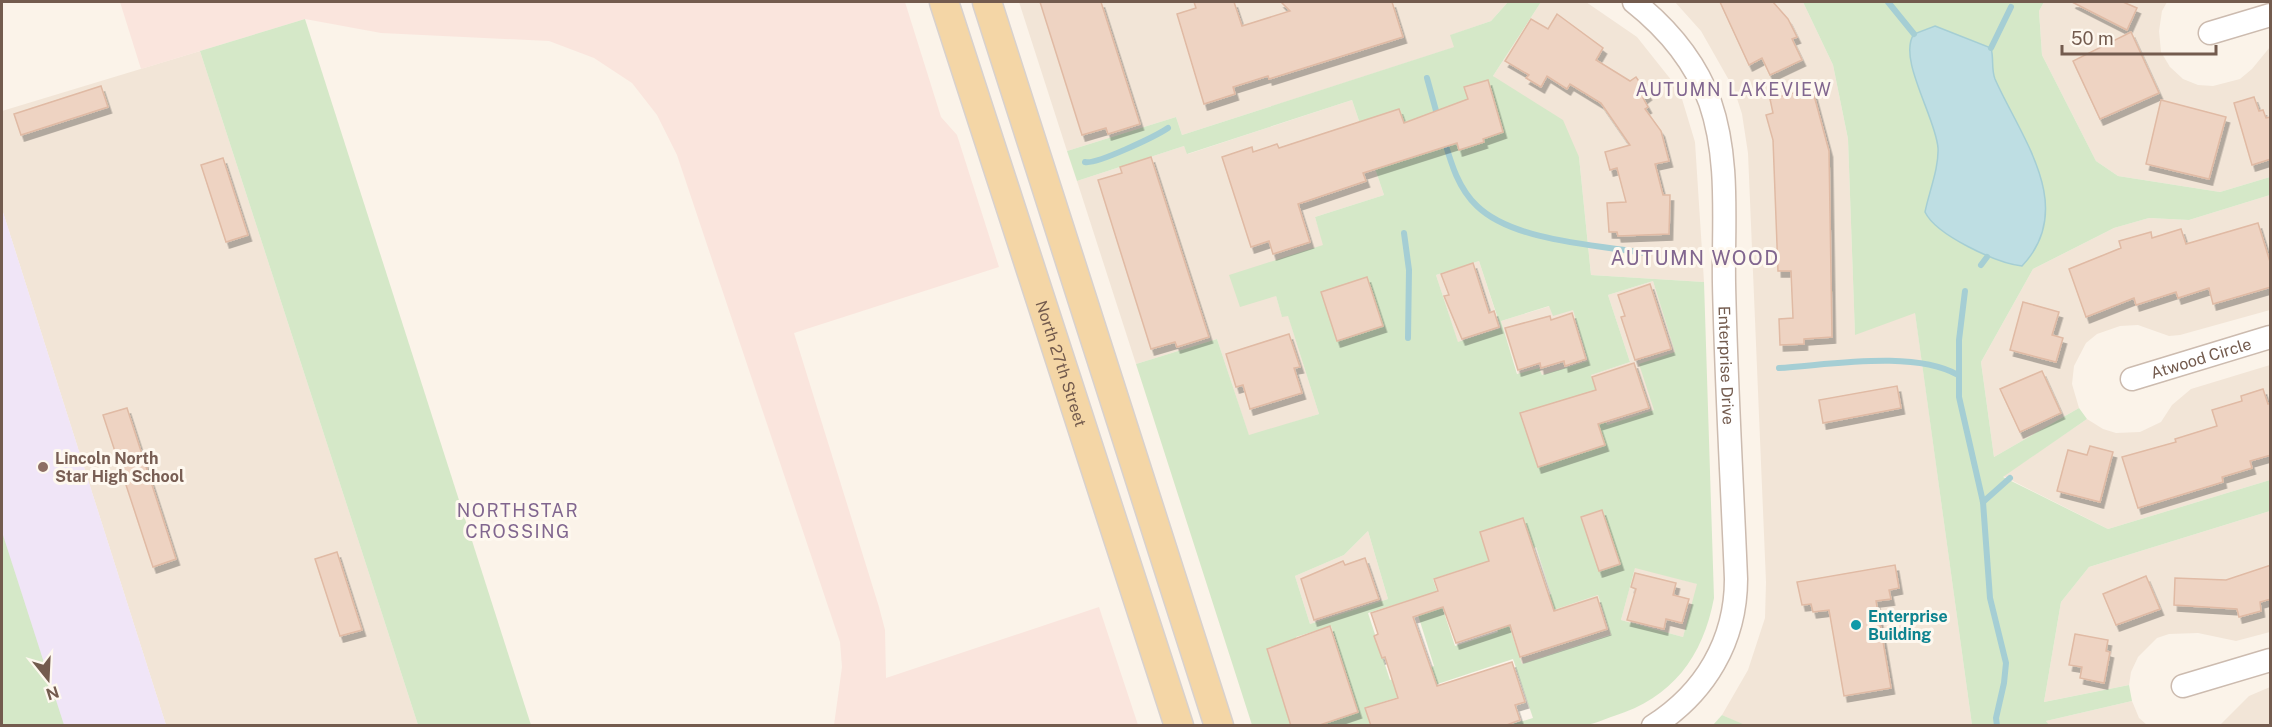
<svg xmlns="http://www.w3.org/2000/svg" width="2272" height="727" viewBox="0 0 2272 727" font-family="'Public Sans',sans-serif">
<defs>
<filter id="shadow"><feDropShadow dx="3.5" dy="6" stdDeviation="0" flood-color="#0004"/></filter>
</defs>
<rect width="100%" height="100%" fill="#fbf3e9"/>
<!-- residential -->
<g fill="#f2e5d7">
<polygon points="1019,2 1508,2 1491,21 1451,35 1455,47 1182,135 1176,117 1067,151"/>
<polygon points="1541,2 1586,2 1637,37 1672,81 1682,99 1695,142 1704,282 1591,275 1579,157 1493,76"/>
<polygon points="1675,2 1803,2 1833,65 1848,139 1855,334 1915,312 1972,725 1745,726 1722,715 1748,670 1765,618 1766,582 1748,153 1742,114 1734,89 1701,31"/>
<polygon points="2044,2 2167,2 2162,11 2159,31 2161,52 2170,67 2183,79 2198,85 2213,86 2240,79 2252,69 2270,47 2270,177 2220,192 2118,176 2096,161 2042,55 2039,11"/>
<polygon points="200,51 418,725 166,725 2,209 2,111"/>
<polygon points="1352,100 1384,195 1315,217 1324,245 1276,296 1282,316 1288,315 1319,414 1249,436 1217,339 1136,364 1077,181 1184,146 1188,154"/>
<polygon points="2270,195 2270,310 2180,335 2169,336 2138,325 2120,326 2097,334 2086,343 2074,366 2072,384 2079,408 1994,457 1981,362 2033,269 2114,228 2149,218 2189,220"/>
<polygon points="1479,261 1501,329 1458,343 1436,275"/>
<polygon points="1653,281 1676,352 1654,410 1607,425 1590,375 1630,362 1608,295"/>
<polygon points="1550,306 1573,309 1588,361 1542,375 1539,368 1518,374 1501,321"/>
<polygon points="2270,365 2270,480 2108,529 2003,476 2087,419 2103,429 2116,433 2140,432 2161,422 2172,405 2191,389"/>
<polygon points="2270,511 2270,632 2236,641 2198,633 2169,634 2157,638 2138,657 2131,672 2129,685 2044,702 2061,602 2089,567"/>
<polygon points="1368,531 1388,599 1310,624 1295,576 1344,555"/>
<polygon points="1635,567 1698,584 1683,637 1621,620"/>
<polygon points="1598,595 1611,634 1521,664 1509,624"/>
<polygon points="2270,687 2270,725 2220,725 2249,696"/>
<polygon points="2132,701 2139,718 2147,725 2049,726 2046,721"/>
</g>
<!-- commercial -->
<polygon fill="#fae5dd" points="120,2 905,2 941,117 957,135 999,267 794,333 879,607 885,630 886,678 1099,607 1138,725 834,725 842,667 840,642 677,155 657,115 632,83 594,58 549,41 381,33 305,19 141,69"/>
<!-- education -->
<polygon fill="#f0e5f7" points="2,209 166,725 2,725"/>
<!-- green -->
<g fill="#d5e8c8" fill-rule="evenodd">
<path d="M 1508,2 L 1541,2 L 1493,76 L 1563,120 L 1579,157 L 1591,275 L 1704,282 L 1714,598 C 1703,657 1672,698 1614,716 C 1604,719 1593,725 1583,725 C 1559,727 1533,725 1509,725 L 1533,718 L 1513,659 L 1365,708 L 1370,725 L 1252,725 L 1136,364 L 1217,339 L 1249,435 L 1319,414 L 1288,316 L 1282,317 L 1276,296 L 1240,307 L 1229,275 L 1323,245 L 1315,217 L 1384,195 L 1352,100 L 1187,154 L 1184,146 L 1077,181 L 1067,151 L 1176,117 L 1182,135 L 1454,47 L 1450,35 L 1491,21 ZM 1479,261 L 1501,328 L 1458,342 L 1436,275 ZM 1653,281 L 1675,352 L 1639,364 L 1654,410 L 1607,425 L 1591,375 L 1630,362 L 1608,295 ZM 1549,306 L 1553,316 L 1573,310 L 1588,361 L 1542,375 L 1539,368 L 1517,374 L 1501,321 ZM 1368,531 L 1388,599 L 1310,624 L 1295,576 L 1344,555 ZM 1536,547 L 1551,594 L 1502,609 L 1487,563 ZM 1475,565 L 1498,632 L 1455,646 L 1433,579 ZM 1635,568 L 1697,584 L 1683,637 L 1621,620 ZM 1598,595 L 1611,635 L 1522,664 L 1509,625 ZM 1413,599 L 1434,666 L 1390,680 L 1368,613 ZM 1331,626 L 1358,712 L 1324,723 L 1296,637 Z"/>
<polygon points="1803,2 2044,2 2039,11 2042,55 2096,161 2118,176 2220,192 2270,177 2270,195 2189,220 2149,218 2114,228 2033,269 1981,362 1994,457 2079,408 2087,419 2003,477 2108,529 2270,480 2270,511 2089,567 2061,602 2044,702 2129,685 2132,701 2046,721 2049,725 1972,725 1915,313 1855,335 1848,139 1833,65"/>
<polygon points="305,19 531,725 418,725 200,51"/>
<polygon points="2,532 64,725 2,725"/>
<polygon points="1722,715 1745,725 1713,725"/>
</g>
<!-- water -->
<path fill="#bedee3" stroke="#a5ced4" stroke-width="1.5" d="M 1935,26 L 1991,48 C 1994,58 1991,69 1995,79 C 2020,136 2078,207 2022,266 C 1996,263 1936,235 1925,212 C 1929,192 1939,168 1938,148 C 1936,118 1897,58 1914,34 Z"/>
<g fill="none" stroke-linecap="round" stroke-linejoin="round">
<!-- stream -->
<g stroke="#a5ced4" stroke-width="6">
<polyline points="1888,2 1914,34"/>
<polyline points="1991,48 2011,7"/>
<polyline points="1427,78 1438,118"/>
<path d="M 1444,139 C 1451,163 1458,188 1477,206 C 1513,241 1596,245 1645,253"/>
<path d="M 1085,162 C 1096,165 1156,136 1168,128"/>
<polyline points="1404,233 1409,270 1408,338"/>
<polyline points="1981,265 1987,257"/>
<polyline points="1965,291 1959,340 1959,397 1983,502 1990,598 2006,663 2004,683 1996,718 1997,726"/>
<path d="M 1779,368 C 1830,365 1913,350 1958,375"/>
<polyline points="1983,502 2010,478"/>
</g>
</g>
<!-- building -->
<g fill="#eed3c2" stroke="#e0baa4" stroke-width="1.5" filter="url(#shadow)">
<polygon points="1040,2 1101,2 1140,124 1108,134 1106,128 1082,135"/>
<polygon points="1194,2 1234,2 1242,26 1290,11 1281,2 1392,2 1403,37 1269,79 1268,76 1233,87 1235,94 1204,104 1177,14 1196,8"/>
<polygon points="1720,2 1773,2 1788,19 1797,37 1792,39 1802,60 1770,75 1762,58 1749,65"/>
<polygon points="2072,2 2123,2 2137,8 2127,30"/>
<polygon points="1557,14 1603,48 1596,60 1630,81 1636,77 1648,94 1643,98 1648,107 1645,109 1661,131 1669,161 1655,164 1663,195 1670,195 1669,234 1618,236 1617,232 1609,232 1607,203 1626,202 1617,168 1610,170 1605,152 1630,145 1601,103 1570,84 1567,89 1547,76 1541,87 1526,78 1529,75 1505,61 1531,19 1548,29"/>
<polygon points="2131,32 2159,93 2100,119 2073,61"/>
<polygon points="1488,80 1503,132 1483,139 1484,142 1459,150 1457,143 1363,173 1366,181 1298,204 1310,242 1273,254 1269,241 1251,247 1222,157 1252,147 1253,152 1277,144 1279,148 1399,109 1404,123 1468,99 1464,87"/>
<polygon points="101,86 108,107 21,135 14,114"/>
<polygon points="1812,88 1829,151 1832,337 1804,339 1804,344 1780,345 1779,319 1793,318 1791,271 1778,271 1773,140 1766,115 1773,113 1770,99"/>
<polygon points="2254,97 2259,111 2263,110 2266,118 2271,117 2271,159 2252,165 2234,103"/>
<polygon points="2161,100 2226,117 2209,179 2146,164"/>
<polygon points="1151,157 1209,337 1177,347 1175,342 1151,349 1098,180 1122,173 1120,167"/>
<polygon points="223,158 248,235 226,242 201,165"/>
<polygon points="2258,223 2271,265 2271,287 2213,304 2209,288 2178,298 2176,292 2136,305 2134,298 2086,317 2069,269 2121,248 2119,241 2151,232 2152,238 2181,229 2186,244"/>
<polygon points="1473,263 1489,313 1494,311 1499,327 1462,339 1444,296 1449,295 1441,274"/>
<polygon points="1367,277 1383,326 1337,341 1321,292"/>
<polygon points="1650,284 1671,349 1635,360 1621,317 1625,316 1618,295"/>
<polygon points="2023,302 2059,312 2052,335 2063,338 2056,362 2010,350"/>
<polygon points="1572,313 1586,359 1565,366 1564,361 1541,368 1540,363 1518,370 1505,328 1550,316 1551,320"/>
<polygon points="1289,334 1300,367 1294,368 1302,393 1250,409 1243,385 1236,387 1226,354"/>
<polygon points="1634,363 1649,408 1598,424 1605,445 1538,467 1520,413 1596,390 1592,377"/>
<polygon points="2042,371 2061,413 2020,432 2000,389"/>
<polygon points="1897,386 1901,408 1823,423 1819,400"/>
<polygon points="2263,389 2268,404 2271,403 2271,455 2250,461 2252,468 2222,477 2223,482 2138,508 2122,457 2176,442 2175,439 2217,426 2212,410 2242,401 2241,396"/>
<polygon points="127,408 176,559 153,567 103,415"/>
<polygon points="2090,446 2113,452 2100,502 2057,491 2068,450 2087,455"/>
<polygon points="1602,510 1620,564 1599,571 1581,517"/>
<polygon points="1523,518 1554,611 1597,597 1607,629 1520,657 1510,625 1456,643 1443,607 1413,617 1437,686 1512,662 1525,702 1515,705 1520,720 1504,726 1371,726 1365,708 1398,698 1385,657 1382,658 1374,636 1378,634 1371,613 1438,591 1434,579 1489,561 1480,532"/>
<polygon points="337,552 362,630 340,636 315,559"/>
<polygon points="1365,558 1379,599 1314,620 1301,579 1343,561 1345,565"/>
<polygon points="1895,565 1899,588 1889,590 1891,599 1876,601 1891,688 1844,696 1829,610 1813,612 1811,604 1802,605 1797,582"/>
<polygon points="2271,565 2271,599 2260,602 2261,611 2239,617 2237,609 2174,605 2175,578 2226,580"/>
<polygon points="1635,573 1676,583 1673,595 1689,599 1682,623 1666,619 1664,629 1627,620 1636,589 1631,587"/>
<polygon points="2146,576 2160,609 2116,625 2103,594"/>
<polygon points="1330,626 1358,712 1317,726 1291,726 1267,649"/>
<polygon points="2075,634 2108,640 2106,651 2110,652 2104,683 2080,678 2082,667 2069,665"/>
</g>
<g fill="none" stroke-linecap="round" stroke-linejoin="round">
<defs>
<g id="minor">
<path id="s1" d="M 1634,2 C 1668,29 1695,61 1710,102 C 1730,160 1723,223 1724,283 C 1726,382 1732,480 1736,579 C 1736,641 1705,693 1653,726"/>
<polyline points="2210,33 2270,15"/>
<path id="s2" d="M 2132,379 L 2270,337"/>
<polyline points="2183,686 2270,660"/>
</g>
<g id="major">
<path id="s3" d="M 944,2 L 1179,726"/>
<polyline points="987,2 1219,726"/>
</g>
</defs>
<!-- minor casing -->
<use href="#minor" stroke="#ccbbaf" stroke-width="25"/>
<!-- major casing -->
<use href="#major" stroke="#d8d1cd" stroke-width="31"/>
<!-- minor -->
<use href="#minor" stroke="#fff" stroke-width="22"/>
<!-- major -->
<use href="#major" stroke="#f4d6a6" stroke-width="28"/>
</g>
<!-- markers -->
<circle fill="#8d6e63" stroke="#fef8ef" stroke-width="2" cx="43" cy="467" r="6"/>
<circle fill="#0f9aa8" stroke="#fef8ef" stroke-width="2" cx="1856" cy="625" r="6"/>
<g text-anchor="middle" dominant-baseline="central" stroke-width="6" stroke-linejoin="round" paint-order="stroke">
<!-- street labels -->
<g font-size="16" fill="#735b4e" stroke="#fef8ef">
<text stroke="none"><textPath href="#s2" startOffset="72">Atwood Circle</textPath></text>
<text stroke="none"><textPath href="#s3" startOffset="380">North 27th Street</textPath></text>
<text stroke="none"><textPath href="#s1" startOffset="392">Enterprise Drive</textPath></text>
</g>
<!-- education labels -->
<g font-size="16" font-weight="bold" fill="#785e54" stroke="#fef8ef" text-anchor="start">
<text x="55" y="458">Lincoln North<tspan x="55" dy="18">Star High School</tspan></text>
</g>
<!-- culture labels -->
<g font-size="16" font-weight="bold" fill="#0d838f" stroke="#fef8ef" text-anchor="start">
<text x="1868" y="616">Enterprise<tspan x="1868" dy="18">Building</tspan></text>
</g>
<!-- neighbourhood labels -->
<g font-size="18" letter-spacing="1.5" fill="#81668f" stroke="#fef8ef">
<text x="1734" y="89">AUTUMN LAKEVIEW</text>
<text x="518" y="510">NORTHSTAR<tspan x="518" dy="21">CROSSING</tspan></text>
</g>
<!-- quarter labels -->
<g font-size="20" letter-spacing="1.5" fill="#81668f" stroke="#fef8ef">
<text x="1695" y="258">AUTUMN WOOD</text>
</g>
</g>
<!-- border -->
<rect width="2272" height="727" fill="none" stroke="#735b4e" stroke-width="6"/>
<!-- north arrow -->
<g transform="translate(48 679) rotate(162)" stroke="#fef8ef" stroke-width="4.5" paint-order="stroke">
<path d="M0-4.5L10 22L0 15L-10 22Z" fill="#735b4e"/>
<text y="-9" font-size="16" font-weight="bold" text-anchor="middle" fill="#735b4e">N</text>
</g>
<!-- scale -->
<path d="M2062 45v9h154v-9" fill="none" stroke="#735b4e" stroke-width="3"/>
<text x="2071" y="45" font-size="18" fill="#735b4e" stroke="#fef8ef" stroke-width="4.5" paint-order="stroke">50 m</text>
</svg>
